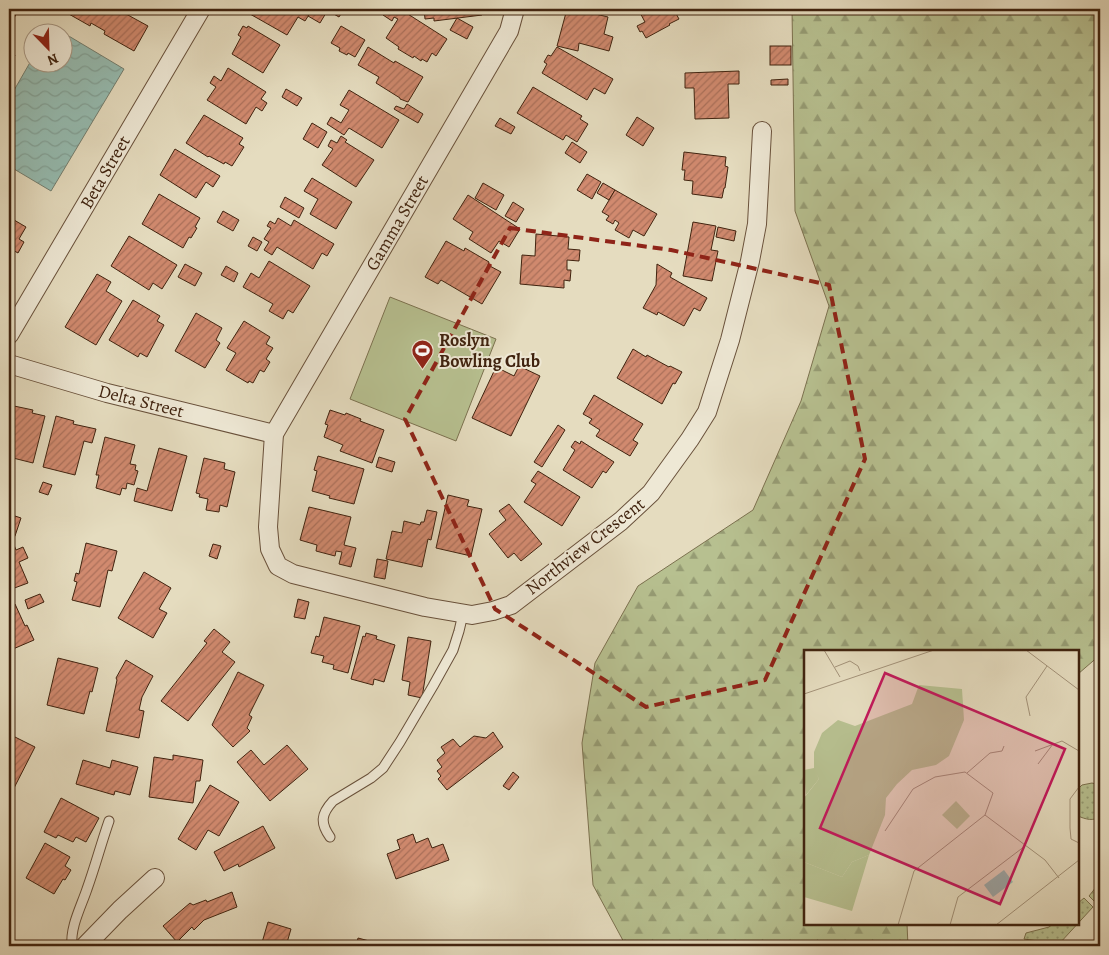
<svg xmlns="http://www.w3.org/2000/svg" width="1109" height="955" viewBox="0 0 1109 955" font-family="Alegreya,serif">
<defs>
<pattern id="grass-dots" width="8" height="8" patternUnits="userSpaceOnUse" patternTransform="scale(1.25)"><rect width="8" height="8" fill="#b7c090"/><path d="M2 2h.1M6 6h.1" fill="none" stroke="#969c74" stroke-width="1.8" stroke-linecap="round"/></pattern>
<pattern id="forest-firs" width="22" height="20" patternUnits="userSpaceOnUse" patternTransform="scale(1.25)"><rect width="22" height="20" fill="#b7c090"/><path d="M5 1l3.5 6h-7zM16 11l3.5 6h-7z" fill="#969c74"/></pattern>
<pattern id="water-waves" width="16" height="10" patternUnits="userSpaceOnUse" patternTransform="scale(1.25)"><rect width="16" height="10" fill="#96bcb1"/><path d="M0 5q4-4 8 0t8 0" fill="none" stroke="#82a197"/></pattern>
<pattern id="building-hatch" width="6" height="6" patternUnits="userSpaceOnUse" patternTransform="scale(1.25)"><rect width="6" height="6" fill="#d18a6f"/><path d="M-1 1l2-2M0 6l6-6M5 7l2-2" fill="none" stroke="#ab705a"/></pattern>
</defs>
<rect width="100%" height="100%" fill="#e5dcbf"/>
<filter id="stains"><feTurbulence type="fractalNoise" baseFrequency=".004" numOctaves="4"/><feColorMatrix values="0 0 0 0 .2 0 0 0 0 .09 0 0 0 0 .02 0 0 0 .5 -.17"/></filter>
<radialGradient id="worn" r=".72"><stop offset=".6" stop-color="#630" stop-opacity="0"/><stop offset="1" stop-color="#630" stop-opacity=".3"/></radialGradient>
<!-- grass -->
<g fill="url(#grass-dots)" stroke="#7c7250">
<path d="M 1092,783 L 1100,785 L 1100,816 C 1094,822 1085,819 1078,816 L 1078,789 L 1082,785 Z"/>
<polygon points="1100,882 1100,897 1095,902 1089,896"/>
<polygon points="1084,898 1093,907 1059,944 1024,939 1026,933 1049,927 1053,924 1078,924 1078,903"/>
</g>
<!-- forest -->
<polygon fill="url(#forest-firs)" stroke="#7c7250" points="792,9 1100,9 1100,655 1078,674 1078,651 805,651 805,924 907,924 908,946 626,946 593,885 582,743 595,663 638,586 753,510 801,401 829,306 795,211"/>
<!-- pitch -->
<polygon fill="#b7c090" stroke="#7c7250" points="390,297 496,339 456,441 350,399"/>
<!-- water -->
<polygon fill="url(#water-waves)" stroke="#747f70" points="52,26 124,69 51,191 9,166 9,99 32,59 32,62 62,62 62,32 48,32"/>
<!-- building -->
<g fill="url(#building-hatch)" stroke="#40230f">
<polygon points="9,9 17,9 19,10 10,24 9,23"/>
<polygon points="60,9 117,9 148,26 134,51 104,34 105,31 91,23 90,26"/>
<polygon points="150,9 163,9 161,14"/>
<polygon points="253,9 310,9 312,10 305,21 298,17 287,35 250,14"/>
<polygon points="313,9 318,9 326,13 320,23 308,16"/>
<polygon points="325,9 344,9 339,17"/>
<polygon points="387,9 400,9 447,39 436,56 432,53 427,62 422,59 421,61 414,56 413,58 398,49 399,47 386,38 398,19 394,17 392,21 383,15"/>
<polygon points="424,9 481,9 482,15 434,21 434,18 425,19"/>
<polygon points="567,9 575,9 608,17 604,34 613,37 609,51 579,43 578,51 557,46"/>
<polygon points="638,9 671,9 672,11 674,10 679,19 669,24 670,25 646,38 642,31 640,32 637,26 645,22"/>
<polygon points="457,18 473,27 467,39 450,30"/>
<polygon points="243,26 247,28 248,26 280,45 263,73 232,54 241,37 238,35"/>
<polygon points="341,26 365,40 355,57 348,53 347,55 339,51 340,48 331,43"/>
<rect x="770" y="46" width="21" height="19"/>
<polygon points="368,47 394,63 395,61 423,77 408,102 400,99 400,98 376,83 379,77 358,65"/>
<polygon points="557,47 613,79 605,94 594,88 587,100 542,73 547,64 544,62 548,55 551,56"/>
<polygon points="9,51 15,55 9,67"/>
<polygon points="228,68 266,92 261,99 267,103 262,111 256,107 246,124 207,100 216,87 210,83 214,76 221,81"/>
<polygon points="739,71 739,84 728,84 729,118 695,119 694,88 685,88 685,73"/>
<polygon points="788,79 788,85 771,85 771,80"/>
<polygon points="533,87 582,116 580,119 588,124 577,142 566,135 563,140 517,113"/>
<polygon points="286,89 302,98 297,106 282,97"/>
<polygon points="349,90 399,120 382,148 349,128 344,135 327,124 331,117 341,123 349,110 340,105"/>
<polygon points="407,104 423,114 418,123 394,109 396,106 404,109"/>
<polygon points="204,115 243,138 239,144 244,147 232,166 225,162 224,164 209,156 208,157 186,143"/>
<polygon points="637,117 654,128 643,146 626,135"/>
<polygon points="500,118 515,127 511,134 495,126"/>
<polygon points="312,123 327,132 318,148 303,139"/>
<polygon points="341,136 347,140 345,142 374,160 356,187 322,165 333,149 328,146 331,140 337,143"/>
<polygon points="572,142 587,152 580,163 565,153"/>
<polygon points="175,149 220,176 213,187 206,182 196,198 160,175"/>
<polygon points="684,152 726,157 725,166 728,167 725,188 724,188 722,198 692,194 693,181 684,180 685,170 682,170"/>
<polygon points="587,174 601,182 592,199 577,190"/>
<polygon points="312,178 352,202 336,229 310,214 318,199 304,191"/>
<polygon points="483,183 504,195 496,210 475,198"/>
<polygon points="603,183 615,190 609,200 597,193"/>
<polygon points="615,190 657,214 644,236 633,230 629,238 615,230 619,223 615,220 613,224 606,220 609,216 602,212"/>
<polygon points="159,194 200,218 195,227 197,228 191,238 189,237 183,248 142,224"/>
<polygon points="468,195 520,229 509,247 499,241 491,253 469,239 473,232 453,219"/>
<polygon points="285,197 304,208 299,218 280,207"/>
<polygon points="513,202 524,209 516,222 505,216"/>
<polygon points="223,211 239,220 233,231 217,222"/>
<polygon points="9,217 26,227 19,239 24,242 18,253 9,248"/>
<polygon points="278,218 291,226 294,220 334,244 327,256 322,253 313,269 277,247 272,255 264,250 269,242 264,239 271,228 267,226 270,221 275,224"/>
<polygon points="693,222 716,226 711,250 718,251 712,281 683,276"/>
<polygon points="718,227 736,231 734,241 716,237"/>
<polygon points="536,234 569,237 568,249 580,250 579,261 567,260 567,270 571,270 570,281 564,280 564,288 520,284 522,255 535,256"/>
<polygon points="129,236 177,265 162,289 153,283 149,290 111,266"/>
<polygon points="253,237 262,242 257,251 248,246"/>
<polygon points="446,241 464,251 465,248 489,262 488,265 501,272 482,304 441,280 438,284 425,277"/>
<polygon points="269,261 310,286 293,313 288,310 283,319 269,311 273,304 243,287 251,273 259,278"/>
<polygon points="185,264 202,273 195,286 178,277"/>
<polygon points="657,264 672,273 670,277 707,298 700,311 694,308 684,326 658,312 657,315 643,308 656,285"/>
<polygon points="226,266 238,273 234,282 221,275"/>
<polygon points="97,274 111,282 106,291 122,301 96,345 65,327"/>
<polygon points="133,300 160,316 157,321 164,325 147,357 140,353 138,357 109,340"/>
<polygon points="196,313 222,328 216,340 220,343 205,368 175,351"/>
<polygon points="244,321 270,337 266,344 273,348 266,359 270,362 264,372 260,370 253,383 249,381 248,383 226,370 236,353 227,348"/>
<polygon points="633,349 646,357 647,355 669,367 670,366 682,372 675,384 673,383 662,404 617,378"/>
<polygon points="519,366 540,376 511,436 472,418 496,367 514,376"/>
<polygon points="594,395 643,424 633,440 638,443 630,456 596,436 600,430 589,423 592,419 583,414"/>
<polygon points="14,406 33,410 32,413 45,416 33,463 9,457 9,428"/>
<polygon points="330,410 345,415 346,413 361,419 360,421 384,430 372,463 340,451 343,445 324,437 328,425 325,424"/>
<polygon points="56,416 74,421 73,424 96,429 92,443 84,441 75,475 43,467"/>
<polygon points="558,425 565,430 542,467 534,462"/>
<polygon points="105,437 135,445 130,464 136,465 135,470 138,471 134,485 127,483 126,489 122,488 120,495 96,488 99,475 96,475"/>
<polygon points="575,441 580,444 581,441 614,462 606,473 603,471 592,488 563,470 575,450 571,447"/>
<polygon points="159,448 187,456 172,511 134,501 137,488 147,491"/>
<polygon points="318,456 364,469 354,504 329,498 330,496 312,491 317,471 314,470"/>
<polygon points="379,457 395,462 392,472 376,467"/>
<polygon points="204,458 225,463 224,469 235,472 227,507 220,505 219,512 206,510 208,499 199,497 200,494 196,493"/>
<polygon points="538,471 580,497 562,526 524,502 536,484 531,481"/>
<polygon points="43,482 52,485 48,495 39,492"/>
<polygon points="448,495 469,500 467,506 482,509 471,556 436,548"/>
<polygon points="509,504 542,544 521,561 514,553 508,558 489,534 506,520 499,511"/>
<polygon points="309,507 351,517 344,545 356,548 351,567 339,564 342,552 336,551 335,556 316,551 317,545 300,540"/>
<polygon points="427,510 437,512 431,540 428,539 422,567 386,559 392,531 402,533 404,521 420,525 421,522 424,522"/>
<polygon points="9,514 21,518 15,536 12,540 16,550 23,547 28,558 19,562 28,583 9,590"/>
<polygon points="86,543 117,551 112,571 108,570 100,607 72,600 77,582 74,581 76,573 79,574"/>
<polygon points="213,544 221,546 217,559 209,556"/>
<polygon points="377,559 388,561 385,579 374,577"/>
<polygon points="144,572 171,588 159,609 167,613 153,638 118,618"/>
<polygon points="40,594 44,602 28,609 25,600"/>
<polygon points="298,599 309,602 305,619 294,617"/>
<polygon points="15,604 25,626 27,625 34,640 13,649 9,642 9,607"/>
<polygon points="324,617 360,626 348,673 333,669 334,665 322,662 324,656 311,653 316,636 319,637"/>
<polygon points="214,629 230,642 222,652 235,662 188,721 161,701 207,643 204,641"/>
<polygon points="366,633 377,636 376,639 395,645 384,682 374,679 373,685 351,679 363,636 365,637"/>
<polygon points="408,637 431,641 422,698 408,695 410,682 402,680"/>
<polygon points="58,658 98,668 92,692 90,691 84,714 47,705"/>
<polygon points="126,660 153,676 142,697 139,710 144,711 139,738 106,731 117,680 116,678"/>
<polygon points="238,672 264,685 249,715 252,717 247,728 250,731 233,747 212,725"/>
<polygon points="493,732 503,747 447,790 438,779 441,776 437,771 442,767 437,760 445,753 441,747 453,739 460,747 474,736 486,738"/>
<polygon points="11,735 35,747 13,790 9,788 9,740"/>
<polygon points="287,745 308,769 270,801 237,762 251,750 264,765"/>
<polygon points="173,755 203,760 200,781 196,781 193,803 149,797 154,757 173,760"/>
<polygon points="83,760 110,768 112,760 138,767 130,795 115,791 114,795 76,784"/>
<polygon points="513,772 519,777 509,790 503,786"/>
<polygon points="210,785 239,802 219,836 208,830 196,850 178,839"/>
<polygon points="61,798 99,818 86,842 76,837 73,842 58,835 56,838 44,832"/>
<polygon points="263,826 275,848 239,867 238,864 224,871 214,852"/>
<polygon points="413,834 416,843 428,838 432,848 443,844 449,860 396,879 387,854 400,849 397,840"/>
<polygon points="45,843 70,857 65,866 71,870 65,880 63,879 54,894 26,878"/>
<polygon points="232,892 237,907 204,920 194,930 192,927 177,942 163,926 190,903 193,905 206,900 207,902"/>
<polygon points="268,922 291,929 286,946 261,946"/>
<polygon points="358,938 388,946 356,946"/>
</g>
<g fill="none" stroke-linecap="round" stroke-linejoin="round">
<defs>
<g id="service">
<path d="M 330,837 C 320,823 321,814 333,801 L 371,778 L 383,768 L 400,742 L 433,686 L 453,650 L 459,631 L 463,614"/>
<path d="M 72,946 C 70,927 81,907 87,889 C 95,867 101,844 109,821"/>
</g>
<g id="minor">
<polyline points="515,9 509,31 274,434 268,527 270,549 278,566 293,574 425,607 472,615 493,611 511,605 621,521 651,493 690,439 707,412 730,340 750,261 757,224 762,131"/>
<polyline points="9,335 201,9"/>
<polyline points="9,364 107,393 274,434"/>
<polyline points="85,946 120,910 155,878"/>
</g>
</defs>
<!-- service casing -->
<use href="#service" stroke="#69513b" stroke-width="11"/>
<!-- minor casing -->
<use href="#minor" stroke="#69513b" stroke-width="20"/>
<!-- service -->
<use href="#service" stroke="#eee8d5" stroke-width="9"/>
<!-- minor -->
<use href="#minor" stroke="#eee8d5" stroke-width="18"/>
</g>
<!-- marked area -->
<path fill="none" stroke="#8f2418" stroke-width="4" stroke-dasharray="10 6" stroke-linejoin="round" d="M 510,228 L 671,250 L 829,285 L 865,459 L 765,680 L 646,707 L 495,609 L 405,419 Z"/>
<!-- icons -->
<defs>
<symbol id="stadium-pin" viewBox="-11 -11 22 30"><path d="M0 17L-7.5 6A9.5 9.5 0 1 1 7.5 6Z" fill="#8f2418" stroke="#eee8d5"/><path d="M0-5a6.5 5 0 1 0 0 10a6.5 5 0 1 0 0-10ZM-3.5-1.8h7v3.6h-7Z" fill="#fff"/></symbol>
</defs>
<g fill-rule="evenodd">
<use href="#stadium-pin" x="410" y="338" width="25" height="34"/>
</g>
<g text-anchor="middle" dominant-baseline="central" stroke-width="4" stroke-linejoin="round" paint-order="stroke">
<!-- street labels -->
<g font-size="18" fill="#40230f" stroke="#eee8d5">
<text transform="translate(105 172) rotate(-60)">Beta Street</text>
<text transform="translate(397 223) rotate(-60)">Gamma Street</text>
<text transform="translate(141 401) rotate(14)">Delta Street</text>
<text transform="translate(585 546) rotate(-38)">Northview Crescent</text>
</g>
<!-- poi labels -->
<g font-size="18" font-weight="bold" fill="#40230f" stroke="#eee8d5" text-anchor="start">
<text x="439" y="340">Roslyn<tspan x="439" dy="21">Bowling Club</tspan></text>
</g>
</g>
<!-- overview -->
<g transform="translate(804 650)">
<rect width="275" height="275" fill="#e5dcbf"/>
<path d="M 10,118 L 15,129 L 2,145 L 0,120 ZM 65,205 L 48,261 L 0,247 L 0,212 L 38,227 L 48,212 Z" fill="#b7c090"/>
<path d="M 115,35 L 158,39 L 160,70 L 145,106 L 132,115 L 108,120 L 93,134 L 82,148 L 81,165 L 65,205 L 48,212 L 38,227 L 0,212 L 0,148 L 15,129 L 10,120 L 10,102 L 18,83 L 34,70 L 51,76 L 108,54 Z" fill="#b7c090"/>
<path d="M 152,151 L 166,166 L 153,179 L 138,165 Z" fill="#b7c090"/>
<path d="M 200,220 L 209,232 L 189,247 L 180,235 Z" fill="#96bcb1"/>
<path fill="none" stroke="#a39279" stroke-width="1" d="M 20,0 L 36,27M 222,0 L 275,40M 31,17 L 46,11 L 54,16 L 56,21M 0,44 L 130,0M 226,66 L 222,47 L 243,16M 231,101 L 258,91 L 275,101M 234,114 L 249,94M 163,123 L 186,103 L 198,101 L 200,96M 275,137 L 266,149 L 266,178 L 267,189 L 275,193M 181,165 L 241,210 L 255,228M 81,181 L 109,139 L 131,127 L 161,122 L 189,143 L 181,165 L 110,221 L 94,275M 146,275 L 154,247 L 221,196M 192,275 L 275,210"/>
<path fill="#c2185b" fill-opacity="0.15" stroke="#c2185b" stroke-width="2.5" d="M 81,23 L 261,99 L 196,254 L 16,178 Z"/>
<rect width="275" height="275" fill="none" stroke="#40230f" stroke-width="2.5"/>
</g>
<!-- margin -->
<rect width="1109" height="955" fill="none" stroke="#e5dcbf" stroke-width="30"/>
<rect x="10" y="10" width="1089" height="935" fill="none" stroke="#40230f" stroke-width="2.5"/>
<rect x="15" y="15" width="1079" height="925" fill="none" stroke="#40230f"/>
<!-- north arrow -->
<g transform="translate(48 48) rotate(157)"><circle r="24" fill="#eee8d5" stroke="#a89986"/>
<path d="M0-4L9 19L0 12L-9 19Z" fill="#8f2418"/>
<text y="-8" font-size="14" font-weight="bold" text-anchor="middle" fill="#40230f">N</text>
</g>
<rect width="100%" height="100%" filter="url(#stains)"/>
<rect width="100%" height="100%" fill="url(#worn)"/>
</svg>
